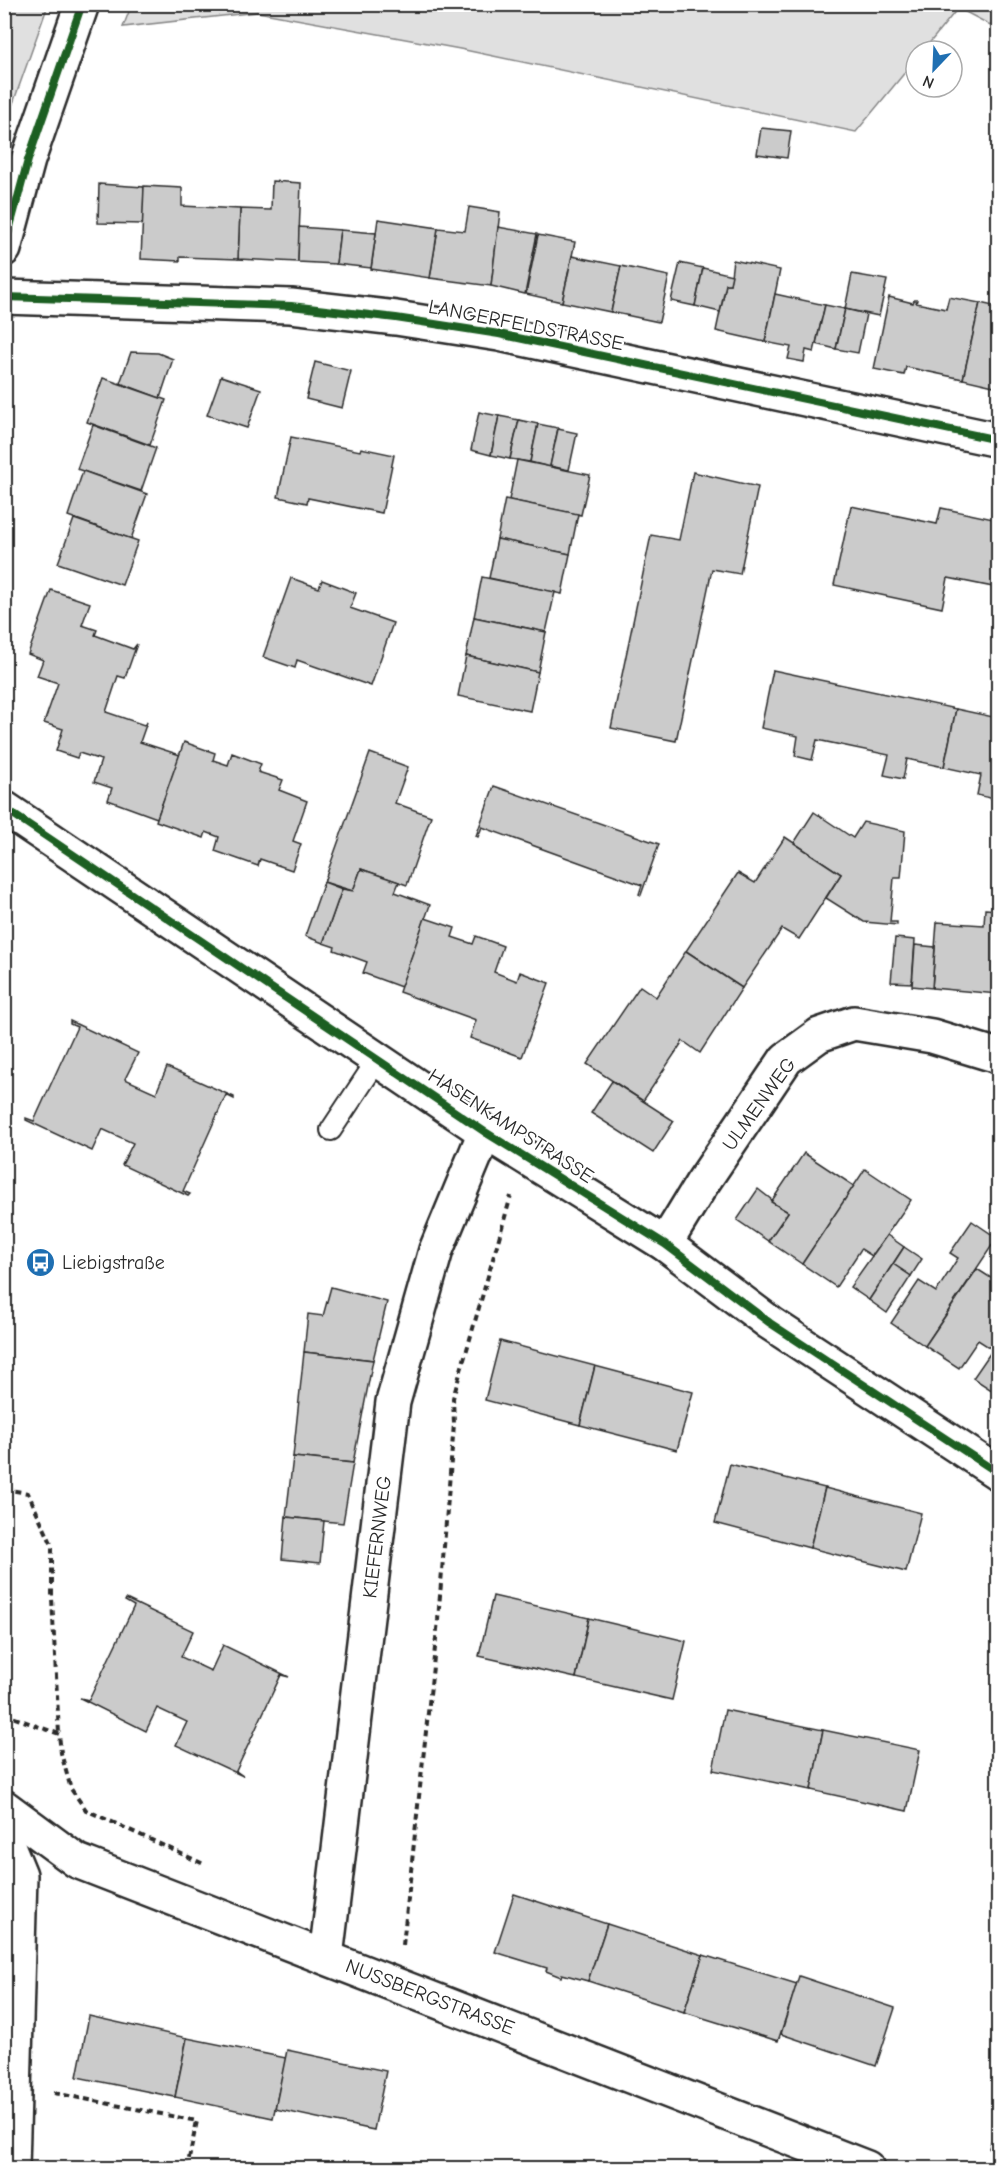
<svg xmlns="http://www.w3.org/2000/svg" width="1003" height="2173" viewBox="0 0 1003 2173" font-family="'Comic Neue',sans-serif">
<rect width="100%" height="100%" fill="#fff"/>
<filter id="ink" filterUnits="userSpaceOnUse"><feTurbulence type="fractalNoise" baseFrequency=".0167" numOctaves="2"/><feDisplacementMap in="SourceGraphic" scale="12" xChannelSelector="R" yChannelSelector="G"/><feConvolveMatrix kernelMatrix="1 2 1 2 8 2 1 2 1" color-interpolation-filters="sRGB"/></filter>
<g filter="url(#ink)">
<!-- green -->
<g fill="#e0e0e0" stroke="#868686" stroke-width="1.5">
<polygon points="5,4 48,5 5,126 4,5"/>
<polygon points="132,4 998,4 998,29 958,8 923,51 916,51 916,59 856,132 460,49 258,12 123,27"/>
</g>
<!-- building -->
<g fill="#cbcbcb" stroke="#2b2b2b" stroke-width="1.5">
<polygon points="761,128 791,131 787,158 757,154"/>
<polygon points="272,181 301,183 298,262 238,259 240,209 271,210"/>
<polygon points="99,184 144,187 143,224 98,223"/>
<polygon points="144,186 182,188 182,206 240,209 238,259 180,257 180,261 141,259"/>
<polygon points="469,207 500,212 491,286 430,278 438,228 465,231"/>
<polygon points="378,219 438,228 430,278 371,269"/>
<polygon points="299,227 340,230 336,264 298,262"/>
<polygon points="498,227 537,234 525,294 491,286"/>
<polygon points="340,230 376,233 371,268 336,264"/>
<polygon points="538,235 575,242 562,302 526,294"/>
<polygon points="572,256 621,266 611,312 562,302"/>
<polygon points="733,260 780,270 765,342 716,331 726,284 730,284"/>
<polygon points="680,263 703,268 695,306 671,301"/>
<polygon points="621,266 669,276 659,322 611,312"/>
<polygon points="703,268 732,275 730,284 726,284 720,312 695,306"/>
<polygon points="852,274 887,280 879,316 845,309"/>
<polygon points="775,294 825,305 814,352 806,350 804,362 788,359 791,347 765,342"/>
<polygon points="889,297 913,303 914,300 917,300 916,303 946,309 949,297 980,303 963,379 906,367 904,375 874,369"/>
<polygon points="980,303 998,307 998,387 963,379"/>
<polygon points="825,305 845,309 836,349 816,344"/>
<polygon points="845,309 866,314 858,353 836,349"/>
<polygon points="131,352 158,353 173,359 160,398 120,383"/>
<polygon points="315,362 351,371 342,408 306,399"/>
<polygon points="221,376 261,389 247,428 207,415"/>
<polygon points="103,378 166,400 150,445 87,422"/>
<polygon points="479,412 499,416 491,455 471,450"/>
<polygon points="499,416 519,420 510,459 491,455"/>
<polygon points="519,420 538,424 530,462 510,459"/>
<polygon points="538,424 558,428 550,467 530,462"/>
<polygon points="93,425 156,448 141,491 77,469"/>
<polygon points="558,429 577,433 569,470 550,466"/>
<polygon points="291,437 360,451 361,448 394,455 382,513 308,498 307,503 278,497"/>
<polygon points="517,460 590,475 581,515 509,500"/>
<polygon points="83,471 147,494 131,539 68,516"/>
<polygon points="693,472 758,487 740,574 712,569 676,741 611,728 651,535 679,540"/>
<polygon points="505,499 578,514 570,554 497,539"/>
<polygon points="851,506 937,524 941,508 998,520 998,588 948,578 942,608 834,585"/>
<polygon points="74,519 138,541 122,585 58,563"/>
<polygon points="497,539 570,554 562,594 489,578"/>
<polygon points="482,577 555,592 546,632 474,617"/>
<polygon points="291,578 319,588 322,580 356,593 350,608 393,623 371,686 297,660 295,668 263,657"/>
<polygon points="51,590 90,603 82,625 97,630 95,635 133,649 137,644 125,678 118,676 106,712 144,725 147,722 140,742 180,755 157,818 108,800 112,788 94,782 101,760 79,753 77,758 56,751 63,729 44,723 58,683 37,676 43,660 28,654"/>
<polygon points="474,617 546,632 538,672 466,656"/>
<polygon points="466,656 538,672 530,711 458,696"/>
<polygon points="773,670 956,709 944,767 907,759 903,779 884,775 889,755 817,740 812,760 795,756 798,736 761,728"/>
<polygon points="956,709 998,718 998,782 995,799 977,795 981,775 944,767"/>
<polygon points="184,742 215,753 213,760 228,765 232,753 261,764 258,772 283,780 279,790 307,801 293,841 301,844 292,870 260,859 258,866 215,851 219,837 206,832 204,838 156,821"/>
<polygon points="370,753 408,767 395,803 431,816 407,885 361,869 353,891 324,882"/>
<polygon points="494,786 659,844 641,895 639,894 642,885 482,827 478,837 476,836"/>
<polygon points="814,812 853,838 863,822 905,831 901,878 894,878 890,922 897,922 897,925 864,922 826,898 841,874 794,843"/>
<polygon points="785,837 841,874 799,939 782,929 742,988 686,951 738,873 755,883"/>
<polygon points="361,869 399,882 395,892 430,905 401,987 363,973 367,962 334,950 335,947 323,943 342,889 353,891"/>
<polygon points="324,882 342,889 323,943 305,936"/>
<polygon points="985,909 998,910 998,994 932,988 937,922 984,925"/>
<polygon points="425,918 455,928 452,937 473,944 476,936 503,946 494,972 517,981 520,972 549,983 522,1057 470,1038 476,1020 399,992"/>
<polygon points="895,938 915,940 912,983 891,982"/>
<polygon points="915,945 935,947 932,988 912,986"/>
<polygon points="686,951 742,988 700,1053 683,1041 643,1101 587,1064 640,986 656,997"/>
<polygon points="70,1021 138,1053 125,1079 156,1093 167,1067 234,1097 234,1099 226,1095 183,1191 190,1194 188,1196 122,1165 133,1143 102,1129 92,1151 26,1120 26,1118 34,1121 77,1027 70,1024"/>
<polygon points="612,1081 674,1121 653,1153 591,1113"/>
<polygon points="804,1153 854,1186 802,1264 768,1241 788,1212 771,1202"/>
<polygon points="865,1169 911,1200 872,1256 861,1249 836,1287 802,1264"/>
<polygon points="758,1189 772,1200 771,1202 788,1212 768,1241 737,1220"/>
<polygon points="972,1221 997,1238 925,1346 891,1323 919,1281 936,1292 958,1258 950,1253"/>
<polygon points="887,1235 904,1247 869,1300 850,1287"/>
<polygon points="904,1247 922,1259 911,1276 893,1264"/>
<polygon points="893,1264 911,1276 887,1313 869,1300"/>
<polygon points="977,1269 994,1280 998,1273 998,1345 995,1351 978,1340 959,1368 925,1346"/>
<polygon points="331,1287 387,1302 373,1360 304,1352 308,1314 323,1316"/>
<polygon points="500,1341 595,1366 580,1425 485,1400"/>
<polygon points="998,1346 998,1389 996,1393 973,1378 993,1349 995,1351"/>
<polygon points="304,1352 373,1360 353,1463 293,1457"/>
<polygon points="595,1366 693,1392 677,1450 580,1425"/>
<polygon points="293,1457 353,1463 343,1523 286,1517"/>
<polygon points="730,1464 825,1488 810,1548 715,1523"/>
<polygon points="825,1488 921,1513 906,1572 810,1548"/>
<polygon points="286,1517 324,1521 320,1563 282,1559"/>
<polygon points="493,1596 589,1618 576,1678 479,1656"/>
<polygon points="126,1599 193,1631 181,1657 211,1671 223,1645 289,1677 281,1675 236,1771 243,1776 176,1745 187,1722 157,1708 146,1731 80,1698 89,1700 134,1606 125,1601"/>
<polygon points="589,1618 686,1641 672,1700 576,1678"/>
<polygon points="725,1710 823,1730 811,1790 713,1770"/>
<polygon points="823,1730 920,1750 907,1811 811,1790"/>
<polygon points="514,1894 607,1924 588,1981 562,1974 561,1977 546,1971 547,1968 495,1952"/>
<polygon points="607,1924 703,1955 684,2012 588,1981"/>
<polygon points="703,1955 797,1984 778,2041 684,2012"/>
<polygon points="799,1976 895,2008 876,2066 781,2034"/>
<polygon points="89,2016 187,2038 175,2097 77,2077"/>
<polygon points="187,2038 286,2058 273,2118 175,2097"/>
<polygon points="287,2050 386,2071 374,2130 275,2109"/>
<polygon points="998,2121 998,2151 989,2148"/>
</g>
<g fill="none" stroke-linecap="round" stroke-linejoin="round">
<defs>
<polyline id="service" points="331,1130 378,1059"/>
<g id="minor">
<polyline points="4,249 28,160 82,4"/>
<polyline points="4,297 291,306 396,318 499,334 998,440"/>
<polyline points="4,808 485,1132 665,1244 770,1323 998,1473"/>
<polyline points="665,1244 701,1185 786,1059 819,1035 854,1023 932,1036 998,1056"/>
<polyline points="4,1807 77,1861 867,2168"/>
<polyline points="4,1836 20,1875 12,2168"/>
<polyline points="326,1957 393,1402 436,1250 485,1132"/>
</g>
</defs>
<!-- service casing -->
<use href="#service" stroke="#2b2b2b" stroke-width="24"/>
<!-- minor casing -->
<use href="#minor" stroke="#2b2b2b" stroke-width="38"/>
<!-- path -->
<g stroke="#2b2b2b" stroke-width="4" stroke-dasharray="6 4.5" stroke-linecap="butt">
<polyline points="4,1489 28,1493 52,1545 52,1598 59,1734"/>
<polyline points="4,1714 59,1734 61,1753 71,1789 86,1810 206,1865"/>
<polyline points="403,1945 438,1620 454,1424 453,1398 511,1196"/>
<polyline points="54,2093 197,2121 187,2168"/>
</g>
<!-- service -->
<use href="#service" stroke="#fff" stroke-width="20"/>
<!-- minor -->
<use href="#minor" stroke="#fff" stroke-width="33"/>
<defs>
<g id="cycleway">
<polyline points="4,249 28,160 82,4"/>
<polyline points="4,297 291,306 396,318 499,334 998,440"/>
<polyline points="4,808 485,1132 665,1244 770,1323 998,1473"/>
</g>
</defs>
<!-- cycleway casing -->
<use href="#cycleway" stroke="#fff" stroke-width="11"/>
<!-- cycleway -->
<use href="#cycleway" stroke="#1b5e20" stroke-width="8"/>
</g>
</g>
<!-- icons -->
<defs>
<symbol id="bus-disc" viewBox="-11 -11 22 22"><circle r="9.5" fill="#1f6fb2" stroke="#fff"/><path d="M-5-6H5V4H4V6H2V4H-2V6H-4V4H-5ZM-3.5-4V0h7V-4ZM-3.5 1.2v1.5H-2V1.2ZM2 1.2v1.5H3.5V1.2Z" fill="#fff"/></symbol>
</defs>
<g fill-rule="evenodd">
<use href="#bus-disc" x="24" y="1246" width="33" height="33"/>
</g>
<g text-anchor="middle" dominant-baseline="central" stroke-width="4.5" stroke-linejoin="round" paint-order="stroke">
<!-- street labels -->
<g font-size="20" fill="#2b2b2b" stroke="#fff">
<text transform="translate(526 325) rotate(11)">LANGERFELDSTRASSE</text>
<text transform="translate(759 1104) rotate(-54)">ULMENWEG</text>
<text transform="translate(511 1126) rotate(33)">HASENKAMPSTRASSE</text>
<text transform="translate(377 1537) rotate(-83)">KIEFERNWEG</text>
<text transform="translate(430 1997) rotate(21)">NUSSBERGSTRASSE</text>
</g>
<!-- poi labels -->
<g font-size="20" fill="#2b2b2b" stroke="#fff" text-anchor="start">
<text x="62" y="1262">Liebigstraße</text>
</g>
</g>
<!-- margin -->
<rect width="1003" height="2173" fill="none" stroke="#fff" stroke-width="24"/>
<rect x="12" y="12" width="979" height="2149" fill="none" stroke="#2b2b2b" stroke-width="2" filter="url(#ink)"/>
<!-- north arrow -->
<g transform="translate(934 69) rotate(203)"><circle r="28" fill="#ffffff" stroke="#aaaaaa" stroke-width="1.5"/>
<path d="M0-4.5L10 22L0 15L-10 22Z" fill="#1f6fb2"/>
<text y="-9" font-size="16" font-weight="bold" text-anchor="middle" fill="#2b2b2b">N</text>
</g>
</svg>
